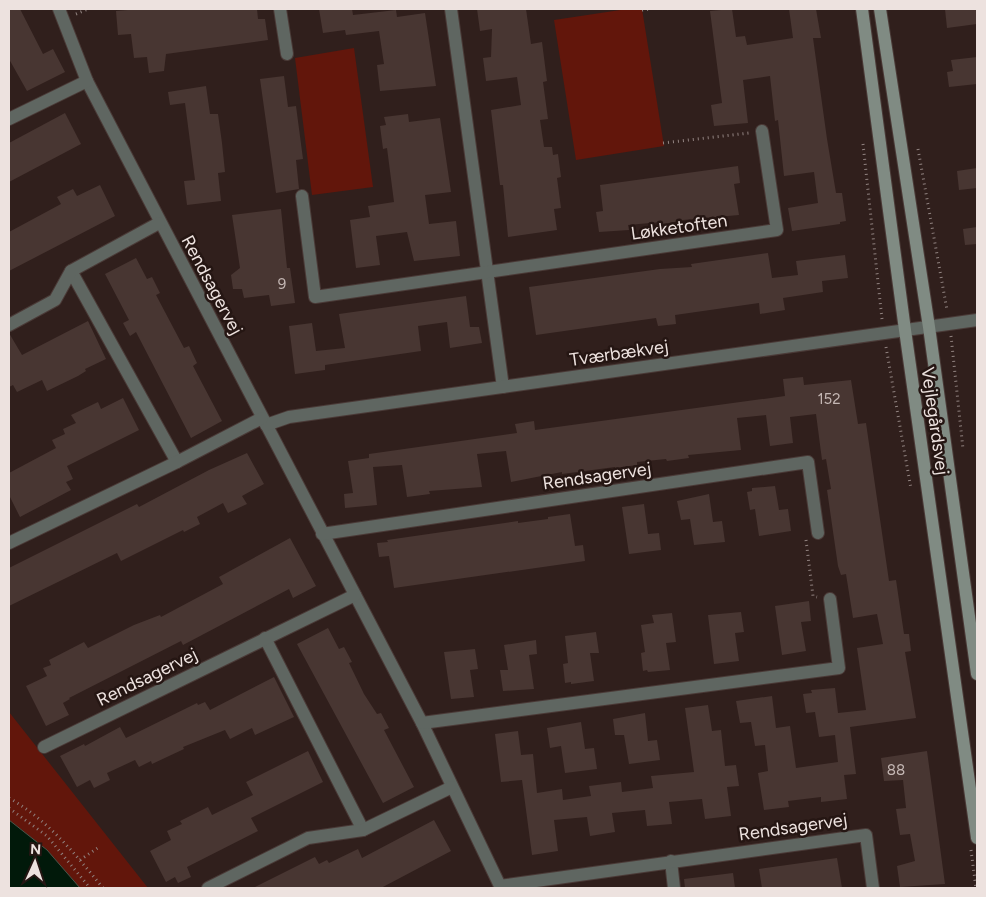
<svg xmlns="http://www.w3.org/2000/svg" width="986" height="897" viewBox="0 0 986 897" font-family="Figtree,sans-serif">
<rect width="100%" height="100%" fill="#301f1c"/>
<!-- green -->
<g fill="#62160b">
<polygon points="627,9 642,9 664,146 576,160 554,20"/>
<polygon points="354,48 373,187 312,195 295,58"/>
<polygon points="9,712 148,888 9,888"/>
</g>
<!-- water -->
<polygon fill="#01190a" stroke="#48554a" points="9,820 47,850 80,888 9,888"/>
<!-- building -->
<g fill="#483632">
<polygon points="9,9 20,9 43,54 53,49 65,72 27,91 9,59"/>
<polygon points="139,9 257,9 258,19 265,19 268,40 166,54 164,71 149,73 147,57 134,58 131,34 118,35 116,11"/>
<polygon points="319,9 352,9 353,15 396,10 397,17 425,13 436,86 380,91 377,65 384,64 379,31 346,35 345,30 323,33"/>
<polygon points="477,9 526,9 531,44 542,42 547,81 543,82 548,119 540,120 544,147 552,147 553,155 558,154 561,177 557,178 561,208 554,209 557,230 508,237 503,185 500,185 491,110 521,105 517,77 486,81 483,58 491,57 492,29 480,31"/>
<polygon points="732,9 736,37 745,36 747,45 793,38 789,9 816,9 821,38 813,38 827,139 836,193 842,193 846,221 840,222 840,224 792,231 788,208 818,203 814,172 784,176 778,120 775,121 770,76 743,80 748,123 714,126 711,105 722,103 710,11"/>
<polygon points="945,9 977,9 977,24 947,28"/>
<polygon points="977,57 977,84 949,87 947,72 953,71 951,60"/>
<polygon points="284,76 288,107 296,106 303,159 296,160 299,189 276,193 260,79"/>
<polygon points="206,86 210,114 218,114 222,143 225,172 218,173 221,201 187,205 184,181 195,180 185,103 170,105 168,92"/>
<polygon points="65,113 81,144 9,182 9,143"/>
<polygon points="408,114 409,122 440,118 451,192 425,195 429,224 456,221 460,256 414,261 407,232 376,236 380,265 356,268 350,220 370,217 368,206 394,202 387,148 383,149 380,126 386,125 384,117"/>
<polygon points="738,166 740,183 734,184 739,215 683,220 661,225 661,222 628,225 629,230 599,232 596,212 603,211 600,185"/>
<polygon points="977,168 977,188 959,190 957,171"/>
<polygon points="100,185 115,216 9,271 9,232 61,204 57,197 73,189 77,196"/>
<polygon points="281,209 287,268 290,268 295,303 271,306 269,295 244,298 242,289 233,289 231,275 240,268 232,215"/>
<polygon points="977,227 977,244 965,245 963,229"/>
<polygon points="768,253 772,278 798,275 796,261 845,255 848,278 822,281 823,292 783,298 785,310 760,314 759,303 675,315 676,324 658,326 656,318 536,335 529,287 660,269 692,267 691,264"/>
<polygon points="136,258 147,279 152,277 160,293 156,295 184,348 189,346 197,363 193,366 222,421 191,438 136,332 130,336 123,323 129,320 105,274"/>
<polygon points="466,296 470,327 479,327 482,343 450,348 447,322 418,326 421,351 325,365 325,370 295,374 289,326 312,323 316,351 345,348 339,314"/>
<polygon points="88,321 106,359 85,369 86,371 78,376 47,391 42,380 17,392 13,385 9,387 9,333 22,355"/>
<polygon points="803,377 804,385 851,380 858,424 866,423 889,581 896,580 904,634 909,634 911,651 905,652 916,718 850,727 856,774 844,775 847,799 821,802 821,797 788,801 789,807 764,810 758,773 768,771 765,745 755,746 751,722 740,723 736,701 772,696 776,728 790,726 796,768 838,762 835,735 819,737 815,712 806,713 803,694 812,693 811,690 835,688 838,713 866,710 857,648 883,644 877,614 853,618 846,574 841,575 838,566 827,490 831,489 826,459 822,460 816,414 790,417 793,443 770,446 766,415 737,418 741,450 688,455 689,458 667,461 666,459 637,462 637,465 615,468 615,467 562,474 562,472 511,482 506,451 477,454 482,487 429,491 430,494 407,497 402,465 373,467 377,505 345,508 344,494 353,493 348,461 369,458 369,454 517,433 515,424 534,421 535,430 785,396 783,379"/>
<polygon points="123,398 139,430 67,466 73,479 66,482 71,490 20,517 9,495 9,473 56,448 52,440 65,434 63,429 76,423 71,415 98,402 101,409"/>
<polygon points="247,453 264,484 242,496 247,504 228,513 223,503 197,517 200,524 184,532 183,530 121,561 117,553 9,606 9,568 137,504 139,507 209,470"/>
<polygon points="775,486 779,510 788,509 791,531 759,536 755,509 750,510 747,492 752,491 752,488"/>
<polygon points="709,494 713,522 722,521 725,542 694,545 690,519 681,520 677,501"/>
<polygon points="644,504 648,534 659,533 661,550 629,554 622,507"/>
<polygon points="570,514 575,546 583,545 585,561 394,588 389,556 379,557 377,543 388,542 387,540 518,521 518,523 548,519 548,517"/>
<polygon points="290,538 316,586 293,598 289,589 183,645 181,641 69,698 70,699 63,703 69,715 46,726 26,686 47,676 43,668 51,665 49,660 84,642 88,648 134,625 160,615 161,617 223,584 219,577"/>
<polygon points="809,601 811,621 801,622 806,651 782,655 775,606"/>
<polygon points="741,612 744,632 735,633 739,661 714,664 708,615"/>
<polygon points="672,613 676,642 666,643 670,670 648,672 647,670 643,671 641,653 645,652 641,625 654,623 652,615"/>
<polygon points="328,628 339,649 344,647 352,662 349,663 364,694 377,714 381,713 389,728 384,730 414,787 383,803 297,644"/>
<polygon points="596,632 599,653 590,653 594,681 571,684 571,682 565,683 563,664 568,663 565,636"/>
<polygon points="536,640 537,654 529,655 534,689 503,691 500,670 508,670 504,645"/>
<polygon points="475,649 478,669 470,670 474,697 451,699 444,652"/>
<polygon points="274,677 294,717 255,735 252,728 230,739 225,730 183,747 184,749 152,764 151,761 139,767 135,760 107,773 110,780 94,788 90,780 77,787 60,756 84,744 85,746 120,727 126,738 197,703 198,705 205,702 210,710"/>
<polygon points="708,705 712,731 721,730 725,766 736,765 739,786 727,787 731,816 705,819 702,799 669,802 672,824 647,826 645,810 612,813 615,832 590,836 587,817 554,820 558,851 532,855 522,780 501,782 495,734 518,731 521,755 533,754 537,793 562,789 563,800 591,796 589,786 621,782 622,792 653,788 651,776 694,772 685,708"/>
<polygon points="645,713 648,741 657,740 660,760 629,764 624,735 615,735 613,719"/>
<polygon points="581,722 585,749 594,748 597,769 565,773 561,746 550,748 547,728"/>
<polygon points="308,751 323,782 251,818 258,831 187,867 191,877 178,883 175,877 166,882 150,851 171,840 167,831 182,824 180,821 208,807 212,815 253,795 246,782"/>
<polygon points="927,751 945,884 900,887 897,866 915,861 910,834 900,835 896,809 906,808 903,780 884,781 881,758"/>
<polygon points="434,820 451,851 381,888 253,888 315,857 319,864 327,860 329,863 358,849 362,858"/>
<polygon points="837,858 842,888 762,888 759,869"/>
<polygon points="733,873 735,888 685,888 684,879"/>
</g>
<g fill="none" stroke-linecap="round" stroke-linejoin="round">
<defs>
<g id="street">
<polyline points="280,9 287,54"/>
<polyline points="451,9 503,387"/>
<polyline points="87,81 422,723 501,888"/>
<polyline points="9,119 87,81 59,9"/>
<polyline points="302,196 315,297 777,230 762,131"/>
<polyline points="71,271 177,462"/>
<polyline points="9,325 55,300 71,271 159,223"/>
<polyline points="266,425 289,417 977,320"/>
<polyline points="322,534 808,462 818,533"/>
<polyline points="9,543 177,462 262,418"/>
<polyline points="265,638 363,830"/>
<polyline points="422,723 839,668 830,599"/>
<polyline points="44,747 355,595"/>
<polyline points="671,861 674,888"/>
<polyline points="500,886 866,835 873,888"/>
<polyline points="208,888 308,838 363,830 452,787"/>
</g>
<g id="secondary">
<polyline points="862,9 905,330 977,838"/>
<polyline points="880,9 929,327 977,674"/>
</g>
</defs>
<!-- street casing -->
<use href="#street" stroke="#4a3a37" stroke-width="14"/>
<!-- secondary casing -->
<use href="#secondary" stroke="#4a3a37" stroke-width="14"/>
<!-- path -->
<g stroke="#918380" stroke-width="3" stroke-dasharray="1 4" stroke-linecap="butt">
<polyline points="642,10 651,9"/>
<polyline points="76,14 88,9"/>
<polyline points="663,143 749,133"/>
<polyline points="863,144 882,319"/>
<polyline points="918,149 947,310"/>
<polyline points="951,336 963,449"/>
<polyline points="886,347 911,489"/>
<polyline points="806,540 813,596 817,597"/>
<path d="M 9,798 C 48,820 75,854 103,888"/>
<polyline points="9,808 47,836 90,888"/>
<polyline points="971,850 976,888"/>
<polyline points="80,860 99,847"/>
</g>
<!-- street -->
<use href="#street" stroke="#5f6661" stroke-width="12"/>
<!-- secondary -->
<use href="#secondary" stroke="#808b83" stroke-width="12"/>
</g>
<g text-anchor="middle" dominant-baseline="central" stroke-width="5" stroke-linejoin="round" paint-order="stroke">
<!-- number labels -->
<g font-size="15" fill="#c4b7b4">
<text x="282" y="284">9</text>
<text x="829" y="399">152</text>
<text x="896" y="770">88</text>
</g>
<!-- street labels -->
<g font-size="18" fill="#ede2df" stroke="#251613">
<text transform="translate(679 227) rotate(-8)">Løkketoften</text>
<text transform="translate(212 285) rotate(62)">Rendsagervej</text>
<text transform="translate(619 353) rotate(-8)">Tværbækvej</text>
<text transform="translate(935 421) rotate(82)">Vejlegårdsvej</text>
<text transform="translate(597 476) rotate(-8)">Rendsagervej</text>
<text transform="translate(147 677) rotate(-26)">Rendsagervej</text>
<text transform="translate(793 827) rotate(-8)">Rendsagervej</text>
</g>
</g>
<!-- border -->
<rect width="986" height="897" fill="none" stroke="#ede2df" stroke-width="20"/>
<!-- north arrow -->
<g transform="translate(35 862) rotate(3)" stroke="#251613" stroke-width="4" paint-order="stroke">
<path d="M0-4L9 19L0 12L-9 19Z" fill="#ede2df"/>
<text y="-8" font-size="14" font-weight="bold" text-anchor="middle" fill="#ede2df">N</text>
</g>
</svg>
